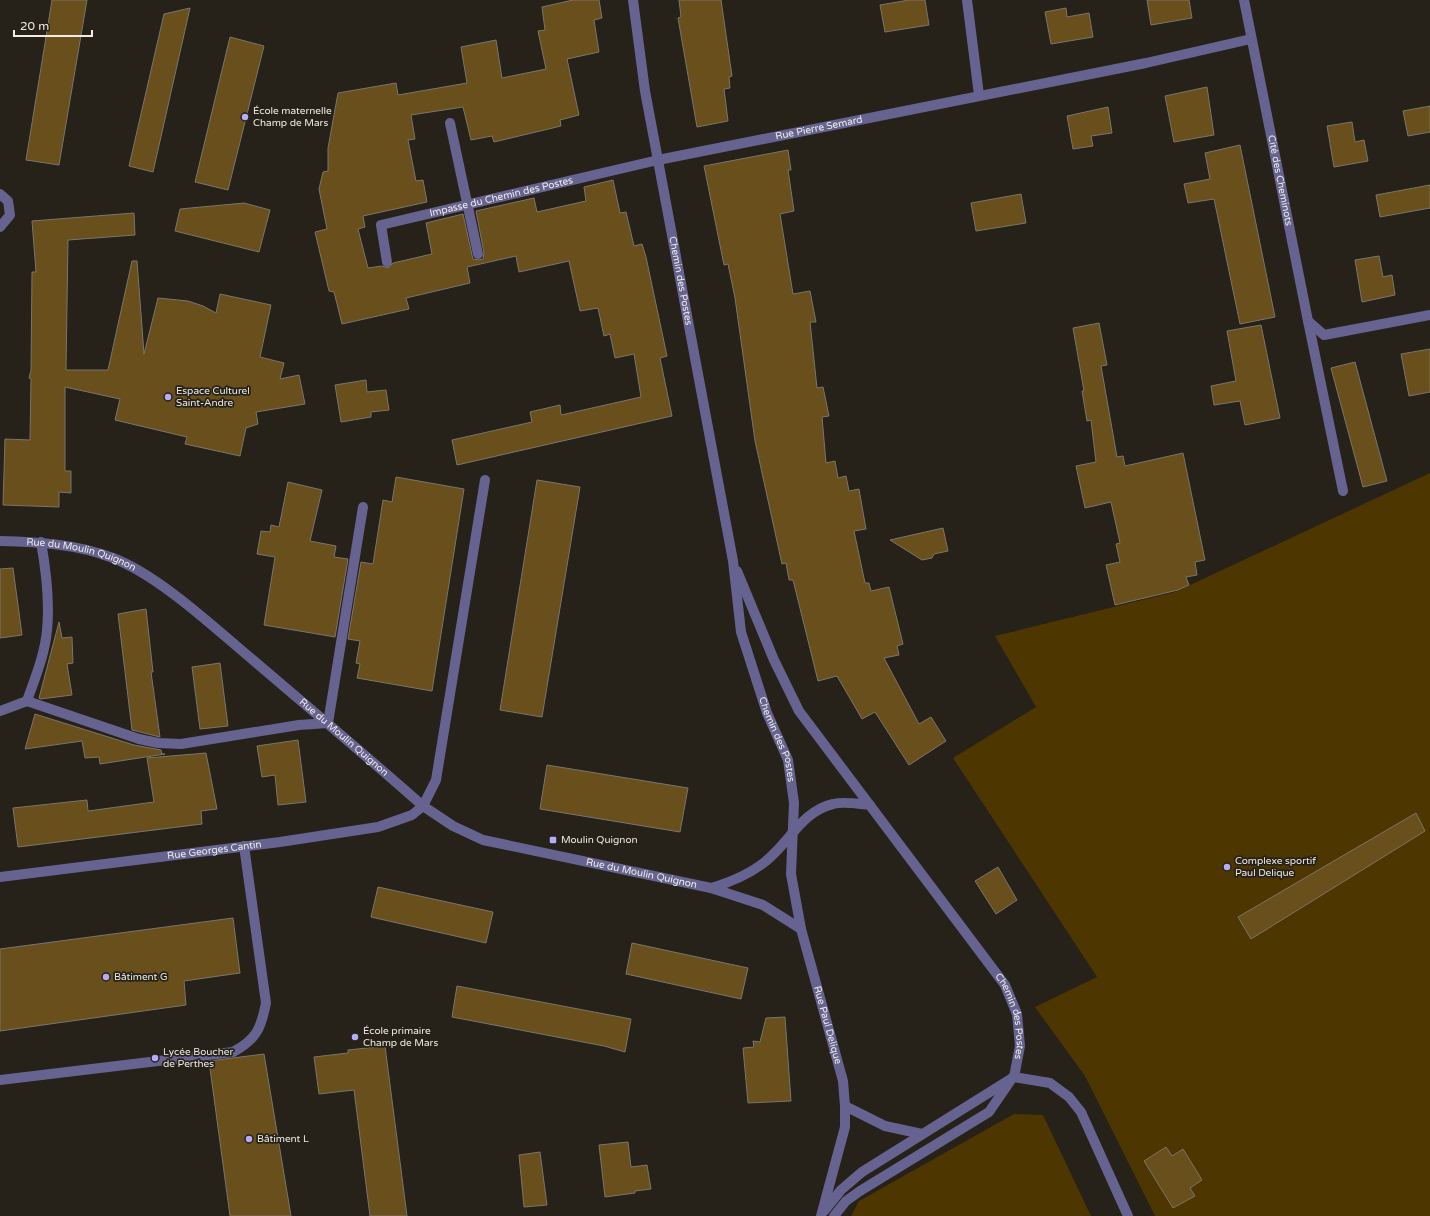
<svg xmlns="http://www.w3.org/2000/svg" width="1430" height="1216" viewBox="0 0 1430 1216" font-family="'Varela Round',sans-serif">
<rect width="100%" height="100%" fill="#262119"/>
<!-- green -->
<g fill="#4e3600">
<polygon points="1430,473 1430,1216 1155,1216 1085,1076 1035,1007 1097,977 953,758 1036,707 995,636 1175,592"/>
<polygon points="1014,1114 1043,1115 1091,1216 851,1216 859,1201"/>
</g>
<!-- building -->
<g fill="#694f1b" stroke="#7b756c">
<polygon points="52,0 87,0 59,165 26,160"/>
<polygon points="573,0 599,0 602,18 594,20 599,52 567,59 579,115 560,120 561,126 494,142 492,136 471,140 463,107 411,115 415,139 408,140 416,181 423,180 427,202 363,216 365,227 358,229 368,268 382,266 388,268 393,263 432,254 426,223 463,214 472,255 473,259 479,260 483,259 484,253 476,211 534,198 537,212 586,201 584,187 613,180 620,213 626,212 634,246 642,244 646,257 667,356 660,358 672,416 457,465 452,440 532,422 530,412 560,405 561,415 641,397 634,354 615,358 610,334 604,336 598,308 580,311 569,261 519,272 516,256 467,267 470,283 406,298 409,309 342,324 334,292 329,291 315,232 327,229 319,189 323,172 328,171 328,148 338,93 396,83 398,95 467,83 461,47 496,40 502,78 546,69 538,31 545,30 542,7"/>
<polygon points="679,0 721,0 732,76 729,77 730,88 724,89 728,121 697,127 678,18 681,17"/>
<polygon points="909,0 925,0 929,25 885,32 880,5"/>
<polygon points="1147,0 1189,0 1192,18 1151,25"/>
<polygon points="190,8 153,172 129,166 164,14"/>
<polygon points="1066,8 1067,17 1089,13 1093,37 1051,44 1045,12"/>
<polygon points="230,37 264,46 228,190 195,182"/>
<polygon points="1207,87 1214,135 1174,142 1165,96"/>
<polygon points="1430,106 1430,132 1408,136 1403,111"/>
<polygon points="1108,107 1112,133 1091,136 1093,146 1073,149 1067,116"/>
<polygon points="1352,122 1355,142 1364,140 1368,161 1334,167 1327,126"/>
<polygon points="1240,145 1275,317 1240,324 1214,199 1188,203 1184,184 1210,179 1205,153"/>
<polygon points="788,150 791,170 788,170 794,211 780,214 793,294 810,291 816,322 810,322 817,388 823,387 829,416 822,417 826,463 835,461 838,478 846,476 849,491 859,489 866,529 854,531 865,583 869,583 871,591 889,587 903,644 897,646 899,655 884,658 919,724 931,717 946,741 909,765 875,712 862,719 837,676 818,681 793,580 789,580 786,563 782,564 755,441 735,298 728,264 724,265 704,166"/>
<polygon points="1430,185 1430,208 1380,217 1376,195"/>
<polygon points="1021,194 1026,223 976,231 971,203"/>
<polygon points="244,203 270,210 259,252 175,231 180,209"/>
<polygon points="134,213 135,235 68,240 66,370 108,370 132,261 137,261 144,354 158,298 188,301 203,306 216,313 220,294 271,305 260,357 284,363 280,379 299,375 305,404 256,412 258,424 246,428 240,456 185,444 187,437 115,420 120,399 65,387 65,471 71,471 71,493 59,492 59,507 3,505 5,439 30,440 31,379 29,378 31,370 32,272 36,272 32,221"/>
<polygon points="1379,256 1383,277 1392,275 1395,295 1362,302 1355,260"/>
<polygon points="1099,323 1107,365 1101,366 1117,457 1123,456 1125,466 1183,453 1205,560 1195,562 1197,575 1186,577 1189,585 1178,590 1115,605 1106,565 1120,562 1116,544 1120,543 1111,502 1085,508 1076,466 1096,462 1091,420 1087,421 1082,391 1084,391 1073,328"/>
<polygon points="1261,325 1280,418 1245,425 1240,401 1214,405 1211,386 1236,381 1227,331"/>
<polygon points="1430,349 1430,392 1409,396 1401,354"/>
<polygon points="1355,362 1387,481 1363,487 1331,368"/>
<polygon points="366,380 367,392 386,390 389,410 371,412 371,417 341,422 335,385"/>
<polygon points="396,477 464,489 432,691 357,678 360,664 356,663 360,641 348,639 361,562 373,564 383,500 392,502"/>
<polygon points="537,480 580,487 542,717 500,710"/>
<polygon points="288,482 322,490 310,541 336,546 334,557 348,559 335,637 264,625 275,557 257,554 261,531 270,532 271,525 279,527"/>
<polygon points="943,528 948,551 934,554 932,558 922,560 890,540"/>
<polygon points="13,568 22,635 0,638 0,569"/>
<polygon points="146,609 153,672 151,672 160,737 132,730 118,614"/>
<polygon points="59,622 62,638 72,637 73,663 67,664 72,695 40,699 39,698"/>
<polygon points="220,663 228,726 200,729 192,667"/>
<polygon points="35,714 134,745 161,750 162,754 165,754 100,764 99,757 85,758 82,741 25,749"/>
<polygon points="298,740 306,802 278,805 275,775 262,777 257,746"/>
<polygon points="206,753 217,809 201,811 202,824 18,847 13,808 87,800 88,811 154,802 147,758"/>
<polygon points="547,765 688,788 680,832 540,809"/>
<polygon points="1416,813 1425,831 1251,939 1238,917"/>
<polygon points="998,867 1017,900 996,914 975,881"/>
<polygon points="378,887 493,912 486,943 371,917"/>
<polygon points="233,918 240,973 184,981 186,1005 0,1031 0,949"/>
<polygon points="632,943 748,968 741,999 626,974"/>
<polygon points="457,986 631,1019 625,1052 604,1046 452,1017"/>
<polygon points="785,1017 791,1101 748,1103 743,1048 754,1047 753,1041 760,1042 766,1018"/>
<polygon points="385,1046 407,1216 370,1216 354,1090 319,1094 314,1057 348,1053 348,1050"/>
<polygon points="264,1054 291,1216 230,1216 209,1061"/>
<polygon points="628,1142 631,1167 647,1165 651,1189 635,1191 635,1193 605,1197 599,1145"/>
<polygon points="1166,1147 1172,1156 1183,1149 1202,1180 1190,1188 1195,1196 1173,1208 1144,1161"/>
<polygon points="540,1152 547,1205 524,1207 519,1155"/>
</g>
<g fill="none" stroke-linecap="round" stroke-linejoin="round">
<!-- service -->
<g stroke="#676390" stroke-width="10">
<polyline points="967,0 979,95"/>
<path d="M 41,542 C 46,570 50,601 47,630 C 45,654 35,678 27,701 L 139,739 L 158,743 L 181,744 L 299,725 L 328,723"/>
<polyline points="0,711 27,701"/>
<path d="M 0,1080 L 233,1052 C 257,1039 261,1028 266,1003 L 244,846"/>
<polyline points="834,1216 846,1201 860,1191 989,1112 1013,1077"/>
</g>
<!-- minor -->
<g stroke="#676390" stroke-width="10">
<path id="s1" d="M 633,0 L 645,91 L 733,561 L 741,632 L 767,713 L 788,760 L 794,803 L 791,874 L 801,929 L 843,1081 L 845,1106 L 845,1127 L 821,1216"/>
<path id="s2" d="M 1244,0 L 1308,321 L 1324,335 L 1430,315"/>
<polyline points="450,123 478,254"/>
<polyline points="0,194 8,201 10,215 0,227"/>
<path id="s3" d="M 387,262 L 381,225 L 658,160 L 1146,63 L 1251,39"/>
<polyline points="1308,321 1343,491"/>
<path id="s4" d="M 0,541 C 38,542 77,544 113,558 C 155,574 205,619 240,649 C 301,701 363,753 423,806 L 453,826 L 483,840 L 711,888 L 763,905 L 801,929"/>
<path id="s5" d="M 737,571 L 774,660 L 799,711 L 1005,985 L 1017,1014 L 1020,1046 L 1014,1077"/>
<polyline points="328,723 363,507"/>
<path id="s6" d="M 0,877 L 280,842 L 378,827 L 412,815 L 423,806 L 436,780 L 485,480"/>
<path d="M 711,888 C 731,882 749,875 766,861 C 789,843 802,811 833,804 C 844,801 858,804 870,805"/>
<polyline points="1014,1077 1050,1083 1069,1097 1081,1112 1128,1216"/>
<polyline points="845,1106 885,1126 922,1134"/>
<polyline points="824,1211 841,1190 862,1172 1014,1077"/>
</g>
</g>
<!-- markers -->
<g fill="#b4acf9" stroke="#262119" stroke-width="1.5">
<circle cx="245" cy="117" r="4"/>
<circle cx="168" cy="397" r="4"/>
<rect x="549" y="836" width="8" height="8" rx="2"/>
<circle cx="1227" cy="867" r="4"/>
<circle cx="106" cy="977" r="4"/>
<circle cx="355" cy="1037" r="4"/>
<circle cx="155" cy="1058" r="4"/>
<circle cx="249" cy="1139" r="4"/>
</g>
<g text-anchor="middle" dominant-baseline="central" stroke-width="3.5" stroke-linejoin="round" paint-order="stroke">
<!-- poi labels -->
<g font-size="10" fill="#efece7" stroke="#262119" text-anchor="start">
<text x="253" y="111">École maternelle<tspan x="253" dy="12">Champ de Mars</tspan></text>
<text x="176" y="391">Espace Culturel<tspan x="176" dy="12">Saint-Andre</tspan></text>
<text x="561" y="840">Moulin Quignon</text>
<text x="1235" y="861">Complexe sportif<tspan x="1235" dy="12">Paul Delique</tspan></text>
<text x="114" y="977">Bâtiment G</text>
<text x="363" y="1031">École primaire<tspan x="363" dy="12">Champ de Mars</tspan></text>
<text x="163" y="1052">Lycée Boucher<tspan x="163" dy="12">de Perthes</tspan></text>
<text x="257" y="1139">Bâtiment L</text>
</g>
<!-- street labels -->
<g font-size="10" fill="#efece7" stroke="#262119">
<text stroke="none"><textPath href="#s3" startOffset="486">Rue Pierre Semard</textPath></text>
<text stroke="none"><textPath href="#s2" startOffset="184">Cité des Cheminots</textPath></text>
<text stroke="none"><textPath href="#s3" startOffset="161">Impasse du Chemin des Postes</textPath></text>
<text stroke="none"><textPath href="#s1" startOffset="285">Chemin des Postes</textPath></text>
<text stroke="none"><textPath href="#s4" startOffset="83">Rue du Moulin Quignon</textPath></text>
<text stroke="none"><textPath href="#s4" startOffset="408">Rue du Moulin Quignon</textPath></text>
<text stroke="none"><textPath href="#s1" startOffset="755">Chemin des Postes</textPath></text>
<text stroke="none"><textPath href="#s6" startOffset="216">Rue Georges Cantin</textPath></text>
<text stroke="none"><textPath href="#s4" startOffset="744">Rue du Moulin Quignon</textPath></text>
<text stroke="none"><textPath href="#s5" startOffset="528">Chemin des Postes</textPath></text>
<text stroke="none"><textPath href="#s1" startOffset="1048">Rue Paul Delique</textPath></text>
</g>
</g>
<!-- scale -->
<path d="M14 30v6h78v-6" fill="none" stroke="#efece7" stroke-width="2"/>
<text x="20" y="30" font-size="12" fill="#efece7" stroke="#262119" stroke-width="3" paint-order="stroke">20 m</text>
</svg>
